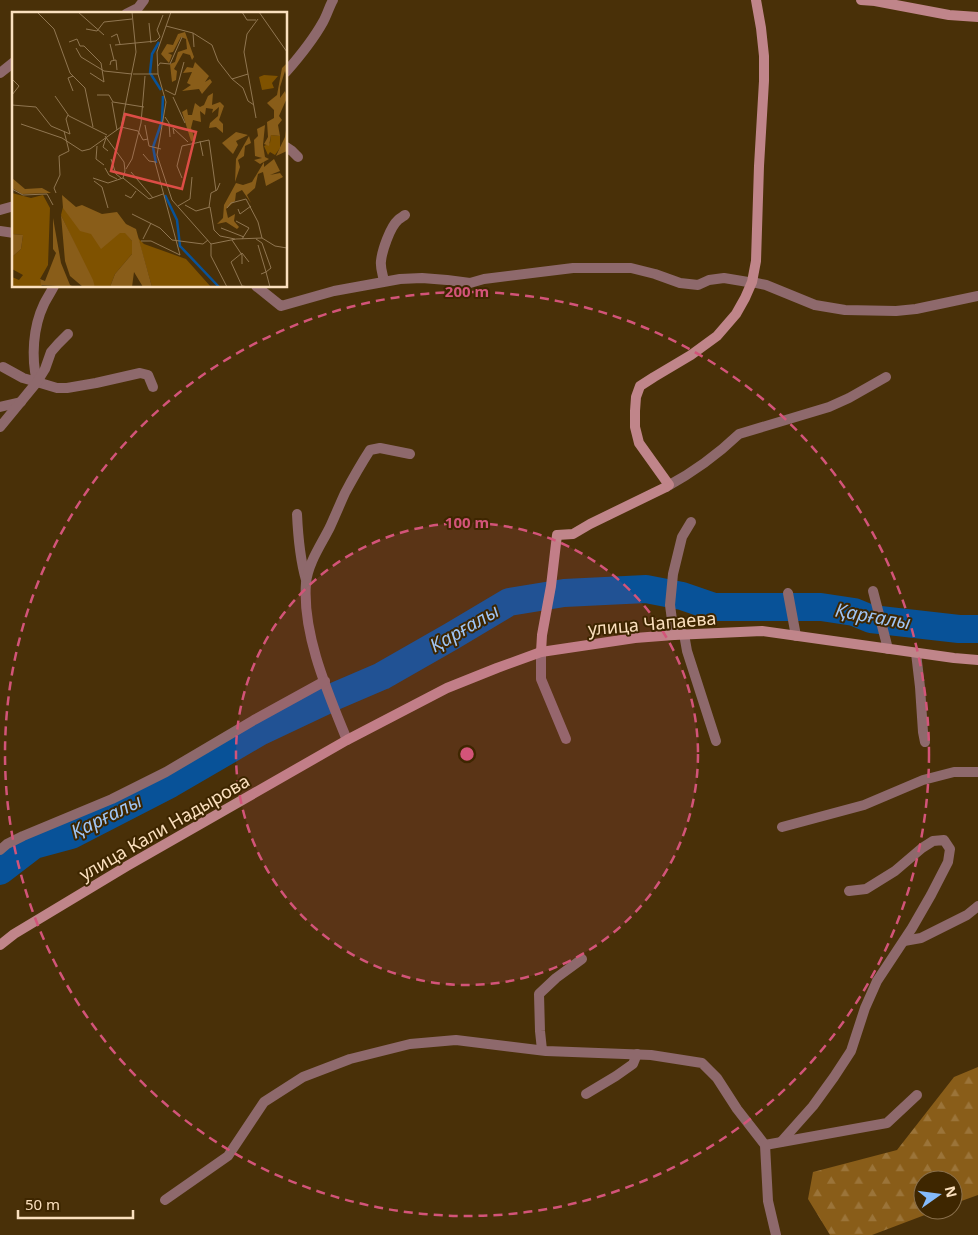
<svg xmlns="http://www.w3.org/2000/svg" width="978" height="1235" viewBox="0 0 978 1235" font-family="'Noto Sans',sans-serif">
<defs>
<pattern id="forest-firs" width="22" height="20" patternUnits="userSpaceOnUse" patternTransform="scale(1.25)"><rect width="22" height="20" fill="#895d19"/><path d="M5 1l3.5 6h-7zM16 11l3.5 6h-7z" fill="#9b7439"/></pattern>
</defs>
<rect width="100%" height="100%" fill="#493008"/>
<!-- forest -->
<polygon fill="url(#forest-firs)" points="978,1067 978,1195 953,1204 953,1180 923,1180 923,1210 938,1210 872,1235 830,1235 808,1199 813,1172 897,1150 954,1077"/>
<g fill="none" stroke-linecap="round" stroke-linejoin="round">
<!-- river -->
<polyline stroke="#085298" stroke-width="28" points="0,871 34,845 71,835 170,784 261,731 333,697 382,676 452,636 509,602 564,593 646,589 682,596 714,607 821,607 854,612 871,619 959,629 978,629"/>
<!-- street -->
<g stroke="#8e696c" stroke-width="10">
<polyline points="126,14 138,8 144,0"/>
<path d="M 286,72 C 300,56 313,40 323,22 C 327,15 329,7 333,0"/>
<polyline points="0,73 14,62"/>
<polyline points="286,147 292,151 298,157"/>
<polyline points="0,210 14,206"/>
<polyline points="0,231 14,233"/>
<path d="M 384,281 C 383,275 380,268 381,261 C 382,251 390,227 398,220 C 400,218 402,217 405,215"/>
<path d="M 54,286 C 51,292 47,298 44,304 C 33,327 31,357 37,382 L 57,388 L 67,388 L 96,383 L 140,373 L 148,375 L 153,387"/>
<polyline points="256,286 281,306 334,291 400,279 422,278 447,280 470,283 484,279 573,268 631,268 655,274 680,283 698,285 709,280 724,278 748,282 752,282 766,285 815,305 845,310 896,311 916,309 978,296"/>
<polyline points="3,367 23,378 37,382"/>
<polyline points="0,407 21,402"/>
<polyline points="0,427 37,382 45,369 51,352 58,344 68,334"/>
<path d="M 666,487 C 692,473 717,455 739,434 L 829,407 L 849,398 L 886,377"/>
<path d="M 297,514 C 298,536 300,559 306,580"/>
<polyline points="873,591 888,649"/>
<polyline points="788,593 796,636"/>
<polyline points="684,634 687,651 716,741"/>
<polyline points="674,635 670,605 673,574 682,537 691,522"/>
<polyline points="541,652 541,679 566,739"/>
<polyline points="916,653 920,687 923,732 925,742"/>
<path d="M 347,740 C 328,693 302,634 306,583 C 308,563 321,545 330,527 C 335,516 340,504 345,493 C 353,478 361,464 370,450 L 380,448 L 410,454"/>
<polyline points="782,827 864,805 923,780 954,772 978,772"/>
<polyline points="0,850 7,844 23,836 112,799 166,772 254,720 325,681"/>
<polyline points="904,941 921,938 967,915 978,906"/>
<polyline points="542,1050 540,1031 539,994 556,978 582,959"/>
<polyline points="586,1094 616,1076 633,1064 637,1054"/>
<polyline points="781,1142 813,1106 834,1077 851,1051 865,1008 877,981 912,928 931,895 948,862 950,849 944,840 933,841 922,848 895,871 866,889 849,891"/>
<polyline points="765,1145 887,1123 917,1095"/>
<polyline points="165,1200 228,1156 264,1102 303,1077 350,1059 410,1044 456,1040 546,1051 651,1055 702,1063 717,1078 737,1109 765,1145 768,1201 776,1235"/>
</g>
<!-- secondary -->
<g stroke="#c0858a" stroke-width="10">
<polyline points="861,0 875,1 949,15 978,17"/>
<polyline points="669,485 639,443 635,427 635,411 636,397 640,386 654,377 691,355 717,336 736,314 745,298 752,282 756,261 759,166 764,81 764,56 761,28 756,0"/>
<polyline points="541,652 542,635 551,586 557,535 573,534 590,524 666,487"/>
<polyline points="0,945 14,934 127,866 347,740 447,688 497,668 541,652 635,638 674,635 762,631 954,658 978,660"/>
</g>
</g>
<!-- distance rings -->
<circle cx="467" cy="754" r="231" fill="#d35479" fill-opacity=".12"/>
<g fill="none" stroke="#d35479" stroke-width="2.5" stroke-dasharray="9 6">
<circle cx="467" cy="754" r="231"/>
<circle cx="467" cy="754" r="462"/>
</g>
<g text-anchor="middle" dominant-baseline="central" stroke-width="4" stroke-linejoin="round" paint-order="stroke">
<!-- street labels -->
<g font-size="18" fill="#fbe0be" stroke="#3e2600">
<text transform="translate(652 623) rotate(-5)">улица Чапаева</text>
<text transform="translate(164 827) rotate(-30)">улица Кали Надырова</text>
</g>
<!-- water labels -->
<g font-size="19" font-style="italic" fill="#9fc5f4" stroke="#3e2600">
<text transform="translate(873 616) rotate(10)">Қарғалы</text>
<text transform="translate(464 628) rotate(-30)">Қарғалы</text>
<text transform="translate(106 816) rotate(-26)">Қарғалы</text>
</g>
</g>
<!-- overview -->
<g transform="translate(12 12)">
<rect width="275" height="275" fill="#493008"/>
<path d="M 252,63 L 266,64 L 260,71 L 262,76 L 250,78 L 247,65 ZM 259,123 L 268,124 L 268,136 L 263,143 L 258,140 L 256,143 L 252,134 L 258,131 ZM 0,181 L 19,186 L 31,183 L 38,196 L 36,253 L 28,267 L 30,275 L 0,275 L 0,265 L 7,268 L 11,263 L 0,257 L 0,245 L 9,237 L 11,223 L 0,222 ZM 51,195 L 113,220 L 120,229 L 120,242 L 103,262 L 98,275 L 83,275 L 49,203 ZM 126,226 L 132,232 L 174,247 L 199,275 L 140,275 Z" fill="#7f5200"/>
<path d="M 173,20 L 182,45 L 180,48 L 178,43 L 171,41 L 162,57 L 165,59 L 164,68 L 160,70 L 158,52 L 163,50 L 166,40 L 175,37 L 174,27 L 169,25 L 161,40 L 156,41 L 160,43 L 157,51 L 149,42 L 155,32 L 161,33 L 166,22 ZM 183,50 L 197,64 L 193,70 L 198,67 L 200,70 L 190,82 L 187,77 L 170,79 L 179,73 L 175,71 L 180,60 L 171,61 L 175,55 L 181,56 ZM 275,51 L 275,66 L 273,59 L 268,75 L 268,86 L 273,79 L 275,86 L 267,104 L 270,108 L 266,113 L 268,124 L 259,123 L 257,134 L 252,132 L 256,125 L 255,110 L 262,106 L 262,98 L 255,91 L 265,83 L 270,56 ZM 201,81 L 200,93 L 208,90 L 212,94 L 207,108 L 211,112 L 211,121 L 204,115 L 197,116 L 198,111 L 206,104 L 207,95 L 200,101 L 201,97 L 194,96 L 193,103 L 188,99 L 189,110 L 181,108 L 179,116 L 183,128 L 179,129 L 170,100 L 175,97 L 176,103 L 180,103 L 183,91 L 188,95 L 192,93 L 196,84 ZM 275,111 L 275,139 L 264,144 L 273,125 ZM 253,113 L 251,133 L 253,145 L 257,147 L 248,152 L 242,148 L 250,146 L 243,144 L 242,128 L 246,124 L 245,117 ZM 224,120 L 236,123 L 224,129 L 226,133 L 221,142 L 210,131 ZM 237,124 L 239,131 L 233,134 L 232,144 L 226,148 L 228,155 L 223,170 L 224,147 ZM 262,147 L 268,159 L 258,163 L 268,161 L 271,165 L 254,174 L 251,160 L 246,162 L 243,176 L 235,183 L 239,191 L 230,178 L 224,181 L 223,189 L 214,197 L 216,206 L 223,202 L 222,209 L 227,215 L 225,217 L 214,210 L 205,212 L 211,206 L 212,193 L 224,171 L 231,173 L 240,170 L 252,150 L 252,155 ZM 0,166 L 13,177 L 30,176 L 39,181 L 10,182 L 0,176 ZM 50,183 L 64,195 L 70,193 L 90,202 L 105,200 L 114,212 L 124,217 L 140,275 L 131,275 L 122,260 L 120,275 L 98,275 L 103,262 L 120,242 L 120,229 L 113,221 L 108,221 L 89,237 L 79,222 L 68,219 L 51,196 ZM 49,203 L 81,268 L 83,275 L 71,275 L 58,264 L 53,249 ZM 41,206 L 49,251 L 58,273 L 62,275 L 29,273 L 28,267 L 33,269 L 44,241 L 41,237 ZM 0,222 L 11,223 L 9,237 L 0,245 Z" fill="#895d19"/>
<path fill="none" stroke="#085298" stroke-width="2.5" d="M 147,30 L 140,42 L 138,61 L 149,78M 144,151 L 141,135 L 150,109 L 151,84M 153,183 L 165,208 L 168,234 L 207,275"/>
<path fill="none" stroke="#907651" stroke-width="1" d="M 25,0 L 42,17 L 58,61 L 73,76 L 81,115M 66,0 L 92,23M 136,0 L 154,0M 159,0 L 145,40 L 146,62 L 154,90 L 145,143 L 160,188 L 199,232M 230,0 L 235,8 L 244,8M 247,0 L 275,40M 137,11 L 139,31M 154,14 L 181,21 L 182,35M 74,17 L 85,19 L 92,10 L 120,7M 181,21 L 200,33 L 206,49 L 220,67M 99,25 L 105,22 L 108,32M 57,30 L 65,27 L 68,34 L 72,34 L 89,51 L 92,70 L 78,61M 98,32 L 102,48M 103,33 L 144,29 L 148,25 L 145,18 L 151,3M 64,36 L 69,45 L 92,59 L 120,62M 98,53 L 99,49 L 104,48 L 105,58M 146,54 L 148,51 L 158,52 L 170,25M 121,62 L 146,62M 236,62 L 220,67 L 231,76 L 236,89 L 242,93M 61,64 L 56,66 L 61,79M 0,67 L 7,74 L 0,83M 153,78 L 163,83 L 172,50M 85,83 L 97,83 L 101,90 L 132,95M 43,84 L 57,104 L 95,123M 161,85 L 173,111M 100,90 L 105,118M 0,93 L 24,95 L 39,114 L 58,122 L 54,107 L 56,103M 153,105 L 157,111 L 158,125M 244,106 L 232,40 L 235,22 L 246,7M 9,112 L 50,126 L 70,139 L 78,137 L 109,115 L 126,119 L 131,128 L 136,127M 133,113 L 137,134 L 149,137M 109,115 L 124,40 L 120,0M 162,122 L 161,116 L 176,130M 94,126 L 91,135 L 96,139M 188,129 L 191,144M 85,134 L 84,147 L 92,153M 131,142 L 137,149 L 144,150M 99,147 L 104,162 L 109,166M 93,156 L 97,163 L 105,167M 114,157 L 120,147 L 129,111 L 133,64M 119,160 L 141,186M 81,166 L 96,171 L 111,166 L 113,159 L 112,150 L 93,124M 111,166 L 137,187 L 151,182M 170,166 L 165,154 L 170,134 L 197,128 L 204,179M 82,169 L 90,175 L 96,196M 0,177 L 11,183 L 35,182 L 41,193M 44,181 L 42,176 L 48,163 L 47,144 L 57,139 L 52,119M 113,183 L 119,186 L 124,179M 173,193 L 184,199 L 198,195 L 202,218 L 208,224 L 223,227M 166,194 L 178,187 L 180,165M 197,195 L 199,181 L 205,178 L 208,171M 215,196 L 219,191 L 234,187 L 246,210 L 250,226M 226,197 L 228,202 L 239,194M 120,202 L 148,216 L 160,228 L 191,232 L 196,228M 224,209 L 237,216 L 230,227M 209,216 L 232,225M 131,227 L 139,211M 244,227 L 250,231 L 259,256 L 254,260 L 258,275M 220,228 L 230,243 L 230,252M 129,229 L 139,229 L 168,243 L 143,150M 199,232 L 224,227 L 250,226 L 263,234 L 275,236M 199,232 L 199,244 L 215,275M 246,233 L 254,260 L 249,262M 237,250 L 230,241 L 219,250 L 230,274 L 237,275"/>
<path fill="#dd4d46" fill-opacity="0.15" stroke="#dd4d46" stroke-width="2.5" d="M 113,102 L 184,120 L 170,177 L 99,159 Z"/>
<rect width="275" height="275" fill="none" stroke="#fbe0be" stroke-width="2.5"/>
</g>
<circle cx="467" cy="754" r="8" fill="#d35479" stroke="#3e2600" stroke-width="2.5"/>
<g font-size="15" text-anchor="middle" font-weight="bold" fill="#d35479" stroke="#3e2600" stroke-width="4" stroke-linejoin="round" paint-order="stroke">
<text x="467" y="297">200 m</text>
<text x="467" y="528">100 m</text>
</g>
<!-- north arrow -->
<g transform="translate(938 1195) rotate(76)"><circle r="24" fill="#3e2600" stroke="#8a704c"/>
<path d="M0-4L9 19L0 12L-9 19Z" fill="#85bbfb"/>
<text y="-8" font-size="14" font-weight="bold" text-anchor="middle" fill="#fbe0be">N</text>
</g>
<!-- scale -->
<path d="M18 1210v8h115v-8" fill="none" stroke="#fbe0be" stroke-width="2.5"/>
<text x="25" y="1210" font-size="15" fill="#fbe0be" stroke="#3e2600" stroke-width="4" paint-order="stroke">50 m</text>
</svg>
